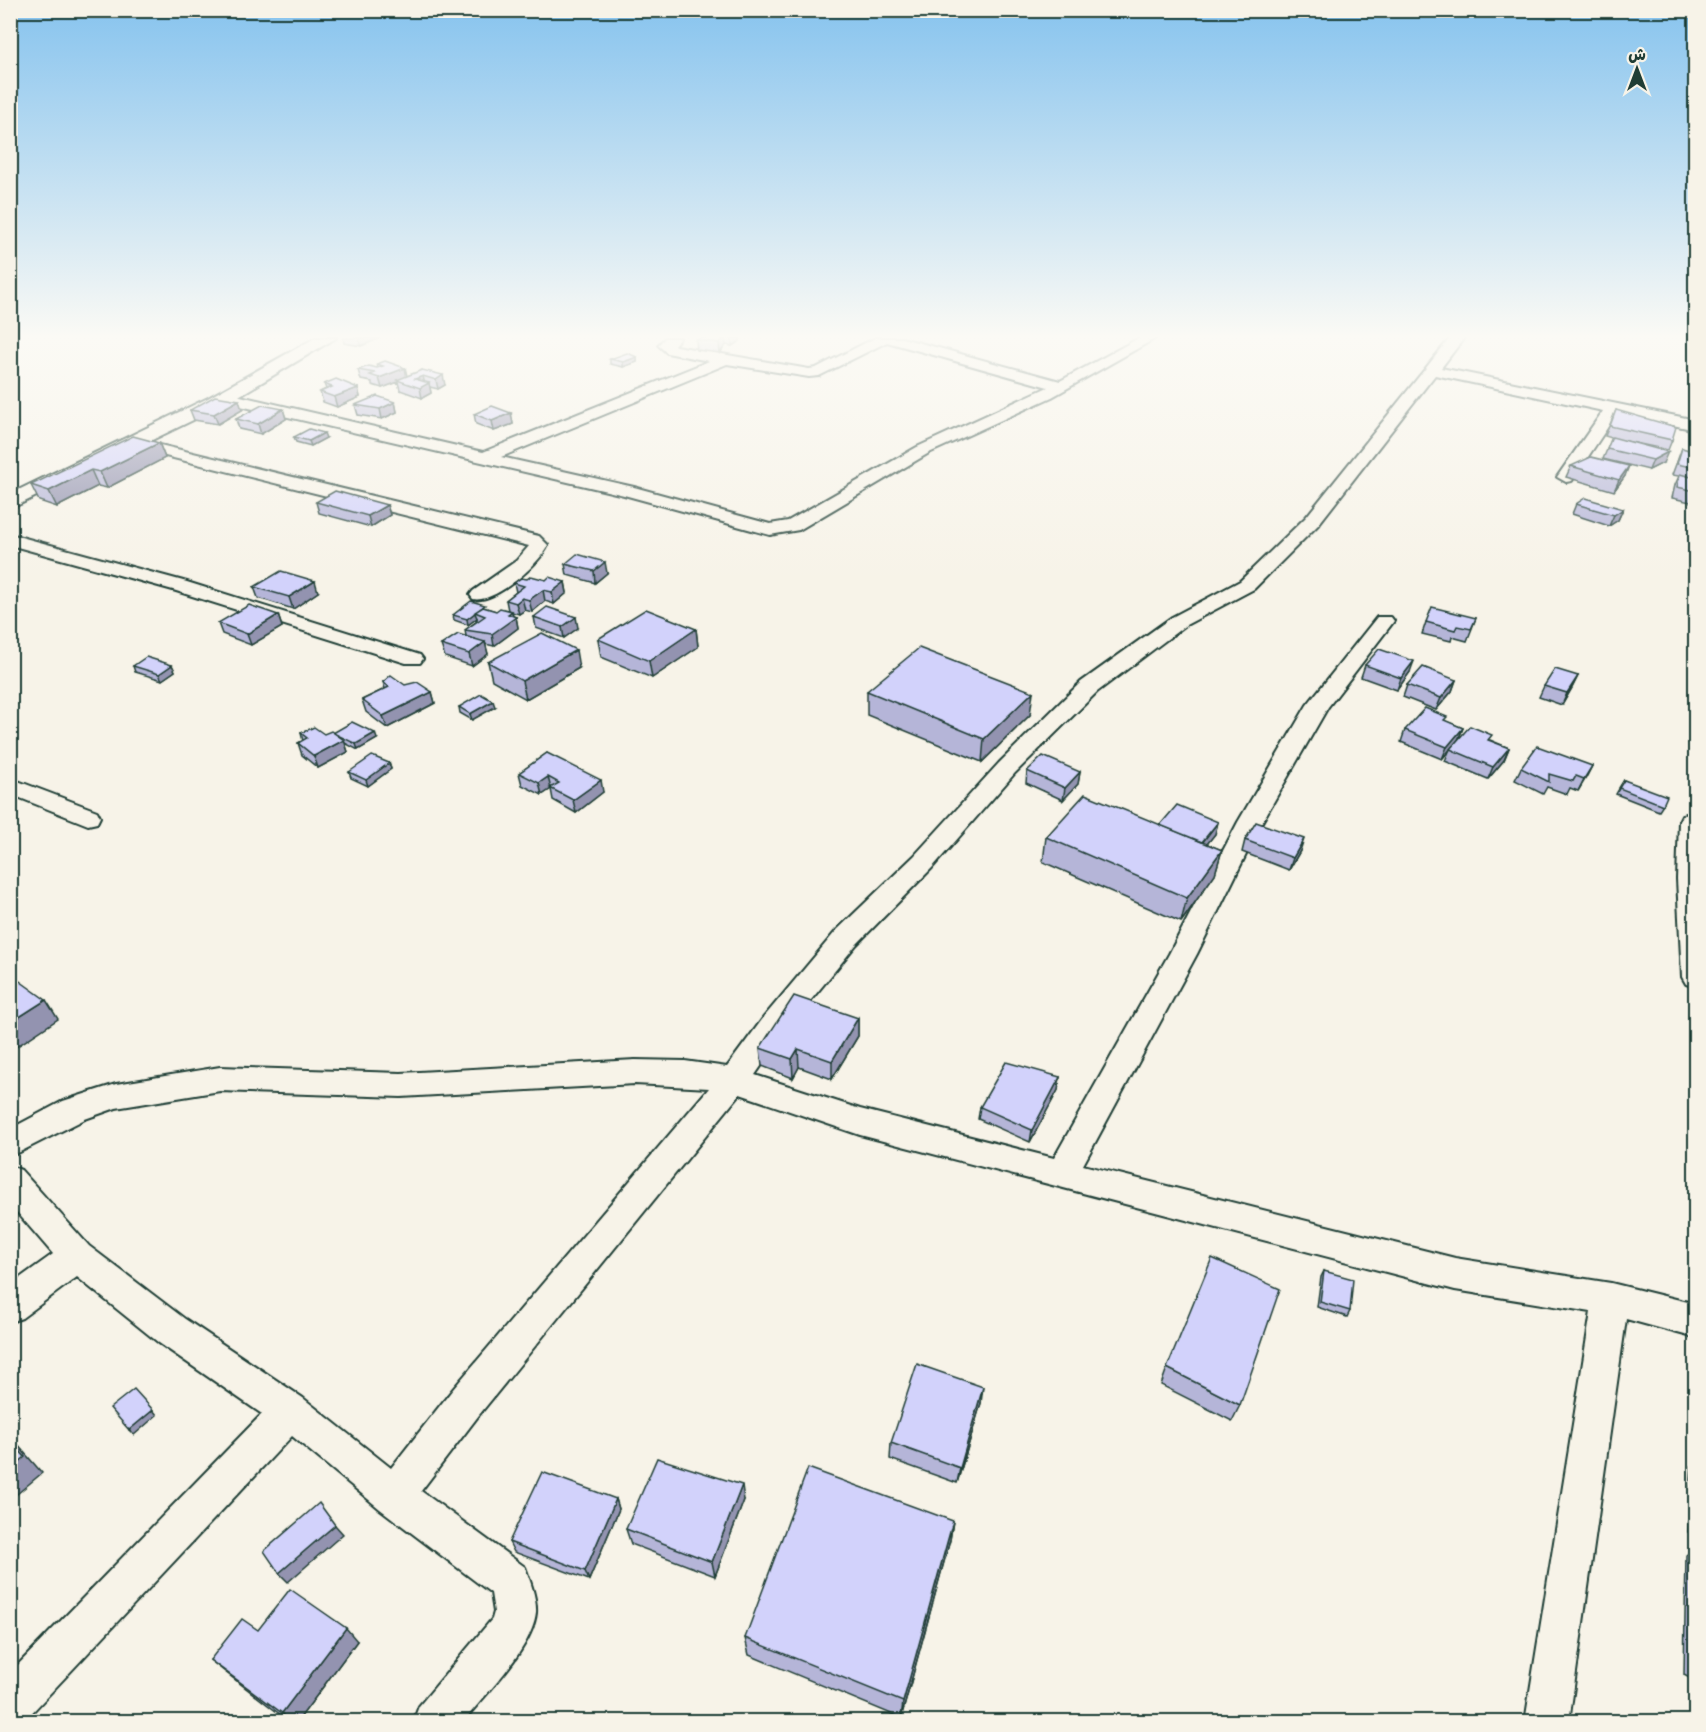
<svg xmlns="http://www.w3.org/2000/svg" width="1706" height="1732" viewBox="0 0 1706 1732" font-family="'Shantell Sans','Playpen Sans Arabic',sans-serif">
<rect width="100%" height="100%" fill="#f7f3e8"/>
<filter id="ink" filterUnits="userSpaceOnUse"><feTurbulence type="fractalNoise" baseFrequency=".0167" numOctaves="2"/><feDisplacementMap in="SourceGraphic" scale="12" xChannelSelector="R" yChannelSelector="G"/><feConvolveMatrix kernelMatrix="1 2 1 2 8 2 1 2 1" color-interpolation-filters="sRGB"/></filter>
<g filter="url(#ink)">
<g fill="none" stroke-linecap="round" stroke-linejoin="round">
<defs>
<g id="minor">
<path d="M 665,338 L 680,338 L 674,345 L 676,346 L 809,369 L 816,368 L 875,338 L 902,338 L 1060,381 L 1139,338 L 1156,338 L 1052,397 L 929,453 L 799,530 L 770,535 L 624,495 L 223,402 L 215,397 L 223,392 L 483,452 L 709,361 L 667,353 L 658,345 ZM 887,342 L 1048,387 L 917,447 L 788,521 L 770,524 L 634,487 L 501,457 L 727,364 L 809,377 L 819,376 Z"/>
<path d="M 1450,338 L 1464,338 L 1441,368 L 1696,420 L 1696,430 L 1617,413 L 1572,481 L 1566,482 L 1557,477 L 1603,411 L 1435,375 L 1318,525 L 1254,589 L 1186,625 L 1097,692 L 1015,773 L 932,868 L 856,945 L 784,1033 L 755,1075 L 860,1109 L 1054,1158 L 1169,954 L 1238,822 L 1307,705 L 1377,617 L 1391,617 L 1394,621 L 1391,625 L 1328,707 L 1262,822 L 1197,954 L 1083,1165 L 1455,1258 L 1611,1283 L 1696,1304 L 1696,1338 L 1626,1319 L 1569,1722 L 1525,1722 L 1591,1312 L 1455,1290 L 860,1135 L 740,1094 L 479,1415 L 421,1491 L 525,1567 C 530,1581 537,1598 536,1613 C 532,1649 486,1693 463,1722 L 413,1722 L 419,1706 L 492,1619 L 494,1612 L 491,1593 L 380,1509 L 292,1436 L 25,1720 L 10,1722 L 10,1673 L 262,1414 L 159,1343 L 77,1277 L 22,1318 L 10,1322 L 10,1285 L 53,1254 L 10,1204 L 10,1166 L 21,1170 L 89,1246 L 185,1319 L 303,1398 L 391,1468 L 453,1389 L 709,1088 L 635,1084 L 401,1097 L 220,1091 L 116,1108 L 85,1119 L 10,1157 L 10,1129 L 63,1101 L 116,1084 L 220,1067 L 401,1073 L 635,1060 L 685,1061 L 727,1067 L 764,1017 L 836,931 L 914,856 L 999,763 L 1081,682 L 1172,617 L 1240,581 L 1306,517 Z"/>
<path d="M 135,439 L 539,536 L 548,545 C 540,564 494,604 473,599 L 470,595 L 473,591 L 516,561 L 529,546 L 129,447 L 127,444 Z"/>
<polygon points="10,534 187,582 420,655 423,659 420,663 406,663 173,590 10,545"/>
<polygon points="10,778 97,811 100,817 97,823 88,825 10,794"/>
<polygon points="1691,813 1696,814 1696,987 1686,984 1682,977 1677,879 1679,821 1682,815"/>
</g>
<polygon id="tertiary" points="315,338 336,338 222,406 10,509 10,494 208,398"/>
</defs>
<!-- minor casing -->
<use href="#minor" stroke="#1f3d34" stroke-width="4"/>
<!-- tertiary casing -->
<use href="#tertiary" stroke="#1f3d34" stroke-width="4"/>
<!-- minor -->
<use href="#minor" fill="#f7f3e8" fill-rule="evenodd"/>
<!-- tertiary -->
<use href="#tertiary" fill="#f7f3e8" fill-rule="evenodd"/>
</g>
<!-- wall -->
<g fill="#b5b5d8" stroke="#1f3d34" stroke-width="1.5">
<polygon points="343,338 380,338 361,346 344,343"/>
<polygon points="701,338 740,338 740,341 732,346 726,345 720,353 697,350 696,340"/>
<polygon points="637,357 637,362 623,367 610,364 610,359"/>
<polygon points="377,364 405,368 407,376 422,370 445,385 438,389 430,387 431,393 422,398 400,390 398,382 382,388 372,385 372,382 361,380 358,370 377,368 378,368"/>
<polygon points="324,384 358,388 360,397 337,407 323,402 320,392 326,389"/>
<polygon points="395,402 397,412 382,419 358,415 355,405"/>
<polygon points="283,409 286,419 261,434 239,429 236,419"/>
<polygon points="190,410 242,410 218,424 194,420"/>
<polygon points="1616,410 1672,440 1668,450 1621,440 1663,463 1649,470 1603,459 1612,438 1605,436"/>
<polygon points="511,413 513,424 494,431 476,424 474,414"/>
<polygon points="294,437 326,438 311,446 296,442"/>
<polygon points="159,443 165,458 107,488 98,486 57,507 39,501 31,485"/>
<polygon points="1682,448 1695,452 1695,503 1672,498 1675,485 1679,476 1672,475"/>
<polygon points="1571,466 1625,476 1614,491 1566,477"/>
<polygon points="316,502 387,505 390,515 371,527 319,513"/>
<polygon points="1576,504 1623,509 1618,520 1609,526 1572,514"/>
<polygon points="565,564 607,573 595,583 567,575"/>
<polygon points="527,579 565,582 567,593 554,604 545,601 532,612 525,610 519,614 512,612 513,616 516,617 518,628 494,646 485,644 488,654 472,666 445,657 441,645 466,636 465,630 477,621 477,618 468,625 454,620 453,615 486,608 496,611 508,610 506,600 516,592 514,583"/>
<polygon points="254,587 318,592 293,609 258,598"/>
<polygon points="278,615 282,627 251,645 222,634 218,623"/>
<polygon points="534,617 578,628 564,638 536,628"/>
<polygon points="1476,618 1467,641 1452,637 1451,641 1422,634 1426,622"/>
<polygon points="696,629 698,647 652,678 601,657 598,639"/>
<polygon points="488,662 579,668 526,699 492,680"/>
<polygon points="172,665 175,671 162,680 135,672 133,666"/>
<polygon points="1365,665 1410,672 1397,690 1361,677"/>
<polygon points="1578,676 1572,688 1562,705 1539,697 1544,686"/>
<polygon points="1456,680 1452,691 1436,710 1403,697 1407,685"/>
<polygon points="383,682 405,685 432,692 435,703 387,728 366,712 362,700 385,689"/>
<polygon points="867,691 1030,715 982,762 867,715"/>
<polygon points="459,707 495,707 472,720 460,713"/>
<polygon points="1445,721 1463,728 1458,740 1442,759 1401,742 1405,730"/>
<polygon points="301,733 324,734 333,733 377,739 358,750 345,743 348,752 318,768 302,755 298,743 303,741"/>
<polygon points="1490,740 1509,748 1504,760 1488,779 1445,761 1450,749"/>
<polygon points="547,753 603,792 576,813 553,800 551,789 542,795 522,785 519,773"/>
<polygon points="389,763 391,769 368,786 351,778 349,772"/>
<polygon points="1592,766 1578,791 1570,788 1567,794 1547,787 1543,794 1515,780 1521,768"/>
<polygon points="1027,771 1080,772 1078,784 1063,800 1026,783"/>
<polygon points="1624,780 1663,805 1659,811 1616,794"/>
<polygon points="1218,822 1215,834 1207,844 1222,850 1215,874 1181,922 1043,862 1046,837 1160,825"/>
<polygon points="1245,840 1300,851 1289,870 1242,852"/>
<polygon points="858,1018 858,1036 832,1079 799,1067 793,1078 762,1066 760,1048"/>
<polygon points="1060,1077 1058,1090 1030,1142 978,1119 980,1107"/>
<polygon points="1324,1271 1350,1311 1347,1317 1317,1307 1321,1277"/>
<polygon points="1167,1368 1240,1405 1232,1421 1161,1385"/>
<polygon points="981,1403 957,1483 890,1459 891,1443"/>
<polygon points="1695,1443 1695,1535 1688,1532 1693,1445"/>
<polygon points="616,1499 619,1509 589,1580 514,1552 509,1542"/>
<polygon points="744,1500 715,1576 631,1544 626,1529"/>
<polygon points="953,1521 950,1540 901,1718 749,1655 745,1638"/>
<polygon points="1695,1548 1695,1681 1684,1675 1686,1555"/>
<polygon points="258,1630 357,1641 297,1722 290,1722 225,1672 210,1660"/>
</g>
<!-- shaded-wall -->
<g fill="#9393b0" stroke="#1f3d34" stroke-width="1.5">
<polygon points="358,338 380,338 361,346"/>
<polygon points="724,338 725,338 726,345 720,353 719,343"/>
<polygon points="732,338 740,338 740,341 732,346"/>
<polygon points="637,357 637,362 623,367 623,362"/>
<polygon points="405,368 407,378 397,380 398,382 382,388 379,378"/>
<polygon points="443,375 445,385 438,389 436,380"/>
<polygon points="423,376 425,385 429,383 431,393 422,398 420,388 415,379"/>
<polygon points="358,388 360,397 337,407 334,397"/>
<polygon points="239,400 242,410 218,424 214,414"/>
<polygon points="395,402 397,412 382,419 380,409"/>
<polygon points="283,409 286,419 261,434 258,424"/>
<polygon points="511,413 513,424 494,431 492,421"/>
<polygon points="324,433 326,438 311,446 309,441"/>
<polygon points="159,443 165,458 107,488 100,472"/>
<polygon points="1668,452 1663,463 1649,470 1653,460"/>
<polygon points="1629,466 1625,476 1614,491 1619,480"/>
<polygon points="91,470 98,486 57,507 49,491"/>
<polygon points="387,505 390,515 371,527 368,516"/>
<polygon points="1623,509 1618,520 1609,526 1614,515"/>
<polygon points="605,562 607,573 595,583 594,571"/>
<polygon points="315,581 318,592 293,609 289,597"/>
<polygon points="565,582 567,593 554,604 552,592"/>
<polygon points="543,590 545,601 532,612 529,600"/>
<polygon points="522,598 525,610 519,614 516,603"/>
<polygon points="512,611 513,619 516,617 518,628 494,646 492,634 508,614"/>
<polygon points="475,613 477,618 468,625 467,619"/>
<polygon points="278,615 282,627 251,645 247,634"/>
<polygon points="576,617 578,628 564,638 562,627"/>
<polygon points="696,629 698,647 652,678 649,661"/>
<polygon points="485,642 488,654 472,666 469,654"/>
<polygon points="576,650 579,668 526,699 522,681"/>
<polygon points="1414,661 1410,672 1397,690 1401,678"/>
<polygon points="172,665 175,671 162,680 159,674"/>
<polygon points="1578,676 1572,688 1562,705 1567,693"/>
<polygon points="1456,680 1452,691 1436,710 1441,698"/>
<polygon points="432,692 435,703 387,728 383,716"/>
<polygon points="1033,692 1030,715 982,762 984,739"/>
<polygon points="493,701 495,707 472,720 470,714"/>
<polygon points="10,714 14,719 10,721"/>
<polygon points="1463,728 1458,740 1442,759 1447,747"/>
<polygon points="375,733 377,739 358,750 356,744"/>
<polygon points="344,740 348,752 318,768 314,756"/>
<polygon points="1509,748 1504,760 1488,779 1493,767"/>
<polygon points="389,763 391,769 368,786 366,780"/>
<polygon points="1592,766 1586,778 1578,791 1584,779"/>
<polygon points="1080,772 1078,784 1063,800 1065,788"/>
<polygon points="548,777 551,789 542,795 539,783"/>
<polygon points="601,780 603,792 576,813 573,800"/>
<polygon points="1218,822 1215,834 1195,859 1199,847"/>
<polygon points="1304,839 1300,851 1289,870 1293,858"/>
<polygon points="1222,850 1215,874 1181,922 1187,898"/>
<polygon points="46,1000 58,1019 10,1051 10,1023"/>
<polygon points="858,1018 858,1036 832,1079 832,1061"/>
<polygon points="798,1049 799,1067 793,1078 792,1059"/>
<polygon points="1060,1077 1058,1090 1030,1142 1032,1130"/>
<polygon points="983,1387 981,1403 957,1483 960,1468"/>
<polygon points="153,1410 157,1415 134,1435 129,1430"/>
<polygon points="10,1436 42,1473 10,1500"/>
<polygon points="742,1485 744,1500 715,1576 712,1562"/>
<polygon points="616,1499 619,1509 589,1580 585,1571"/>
<polygon points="953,1521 950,1540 901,1718 903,1702"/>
<polygon points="335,1525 343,1534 288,1582 279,1573"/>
<polygon points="346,1628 357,1641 297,1722 291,1722 282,1713"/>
</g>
<!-- building -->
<g fill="#d2d2fb" stroke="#1f3d34" stroke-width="1.5">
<polygon points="701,338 724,338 719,343 696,340"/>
<polygon points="627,353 637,357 623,362 610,359"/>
<polygon points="385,361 405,368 379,378 370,375 375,373 358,370 369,366 377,368 383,366 377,364"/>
<polygon points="422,370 443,375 436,380 423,376 415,379 429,383 420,388 397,380"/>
<polygon points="336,379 358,388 334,397 320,392 332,387 324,384"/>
<polygon points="215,396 239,400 214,414 190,410"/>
<polygon points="377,396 395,402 380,409 355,405"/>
<polygon points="262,405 283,409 258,424 236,419"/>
<polygon points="492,406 511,413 492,421 474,414"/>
<polygon points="1616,410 1676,427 1672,440 1610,426"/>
<polygon points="309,429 324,433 309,441 294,437"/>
<polygon points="133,436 159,443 100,472 91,470 49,491 31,485"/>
<polygon points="1612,437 1668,452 1653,460 1607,449"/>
<polygon points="1682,448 1695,452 1695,468 1677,464"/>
<polygon points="1591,457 1629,466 1619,480 1571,466"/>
<polygon points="1680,474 1695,478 1695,491 1677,487"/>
<polygon points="335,491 387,505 368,516 316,502"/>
<polygon points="1585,498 1623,509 1614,515 1576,504"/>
<polygon points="577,554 605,562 594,571 565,564"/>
<polygon points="281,571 315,581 289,597 254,587"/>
<polygon points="531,576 546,580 549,577 565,582 552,592 543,590 529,600 522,598 516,603 506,600 524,586 514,583 521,578 527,579"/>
<polygon points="471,601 485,605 467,619 453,615"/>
<polygon points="249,605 278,615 247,634 218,623"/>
<polygon points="483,607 496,611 500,608 512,611 508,614 516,617 492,634 465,630 485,616 475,612"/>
<polygon points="547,607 576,617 562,627 534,617"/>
<polygon points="1432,607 1476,618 1471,629 1457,626 1455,630 1426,622"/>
<polygon points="646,609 696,629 649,661 598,639"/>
<polygon points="542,633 576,650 522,681 488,662"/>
<polygon points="458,634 485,642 469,654 441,645"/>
<polygon points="919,648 1033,692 984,739 867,691"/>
<polygon points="1379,649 1414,661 1401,678 1365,665"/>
<polygon points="146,657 172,665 159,674 133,666"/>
<polygon points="1423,667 1456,680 1441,698 1407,685"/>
<polygon points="1555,669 1578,676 1567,693 1544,686"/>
<polygon points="391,675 405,685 417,682 432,692 383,716 362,700 389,687 383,682"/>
<polygon points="481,694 493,701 470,714 459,707"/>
<polygon points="1425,708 1447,717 1444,720 1463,728 1447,747 1405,730"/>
<polygon points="352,722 375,733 356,744 333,733"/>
<polygon points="1470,726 1492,735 1488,740 1509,748 1493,767 1450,749"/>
<polygon points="314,727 324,734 331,731 344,740 314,756 298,743 307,738 301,733"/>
<polygon points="1537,746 1592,766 1584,779 1576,776 1573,781 1549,774 1549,782 1521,768"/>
<polygon points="547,753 601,780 573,800 550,788 559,783 548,777 539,783 519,773"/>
<polygon points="372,756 389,763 366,780 349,772"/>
<polygon points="1043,756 1080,772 1065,788 1027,771"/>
<polygon points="1624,780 1667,796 1663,805 1619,788"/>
<polygon points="1085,794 1222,850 1187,898 1046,837"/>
<polygon points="1177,805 1218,822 1202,842 1160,825"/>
<polygon points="1256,822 1304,839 1293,858 1245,840"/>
<polygon points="10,974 46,1000 10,1023"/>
<polygon points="794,996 858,1018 832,1061 798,1049 792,1059 760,1048"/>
<polygon points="1006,1062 1060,1077 1032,1130 980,1107"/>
<polygon points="1212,1258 1280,1289 1240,1405 1167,1368"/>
<polygon points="1324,1271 1353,1279 1350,1311 1320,1302"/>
<polygon points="917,1364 983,1387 960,1468 891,1443"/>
<polygon points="134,1389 153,1410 129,1430 110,1408"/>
<polygon points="10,1440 25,1457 10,1470"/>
<polygon points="657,1458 742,1485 712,1562 626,1529"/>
<polygon points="808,1468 953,1521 903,1702 745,1638"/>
<polygon points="542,1472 616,1499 585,1571 509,1542"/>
<polygon points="319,1503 335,1525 279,1573 264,1551"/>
<polygon points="290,1589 346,1628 282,1713 210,1660 242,1619 258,1630"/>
</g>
</g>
<!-- sky -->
<linearGradient id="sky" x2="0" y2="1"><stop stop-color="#86c3ee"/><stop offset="0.58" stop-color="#fbfaf5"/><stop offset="1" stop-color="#fbfaf5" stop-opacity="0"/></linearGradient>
<rect width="1706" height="580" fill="url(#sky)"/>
<!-- margin -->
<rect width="1706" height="1732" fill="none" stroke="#f7f3e8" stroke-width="36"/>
<rect x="18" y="18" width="1670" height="1696" fill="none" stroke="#1f3d34" stroke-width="2" filter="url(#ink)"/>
<!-- north arrow -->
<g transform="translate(1637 69)" stroke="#f7f3e8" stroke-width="4.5" paint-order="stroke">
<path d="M0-4.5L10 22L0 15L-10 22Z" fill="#1f3d34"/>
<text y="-9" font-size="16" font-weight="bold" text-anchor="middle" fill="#1f3d34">ش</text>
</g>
</svg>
